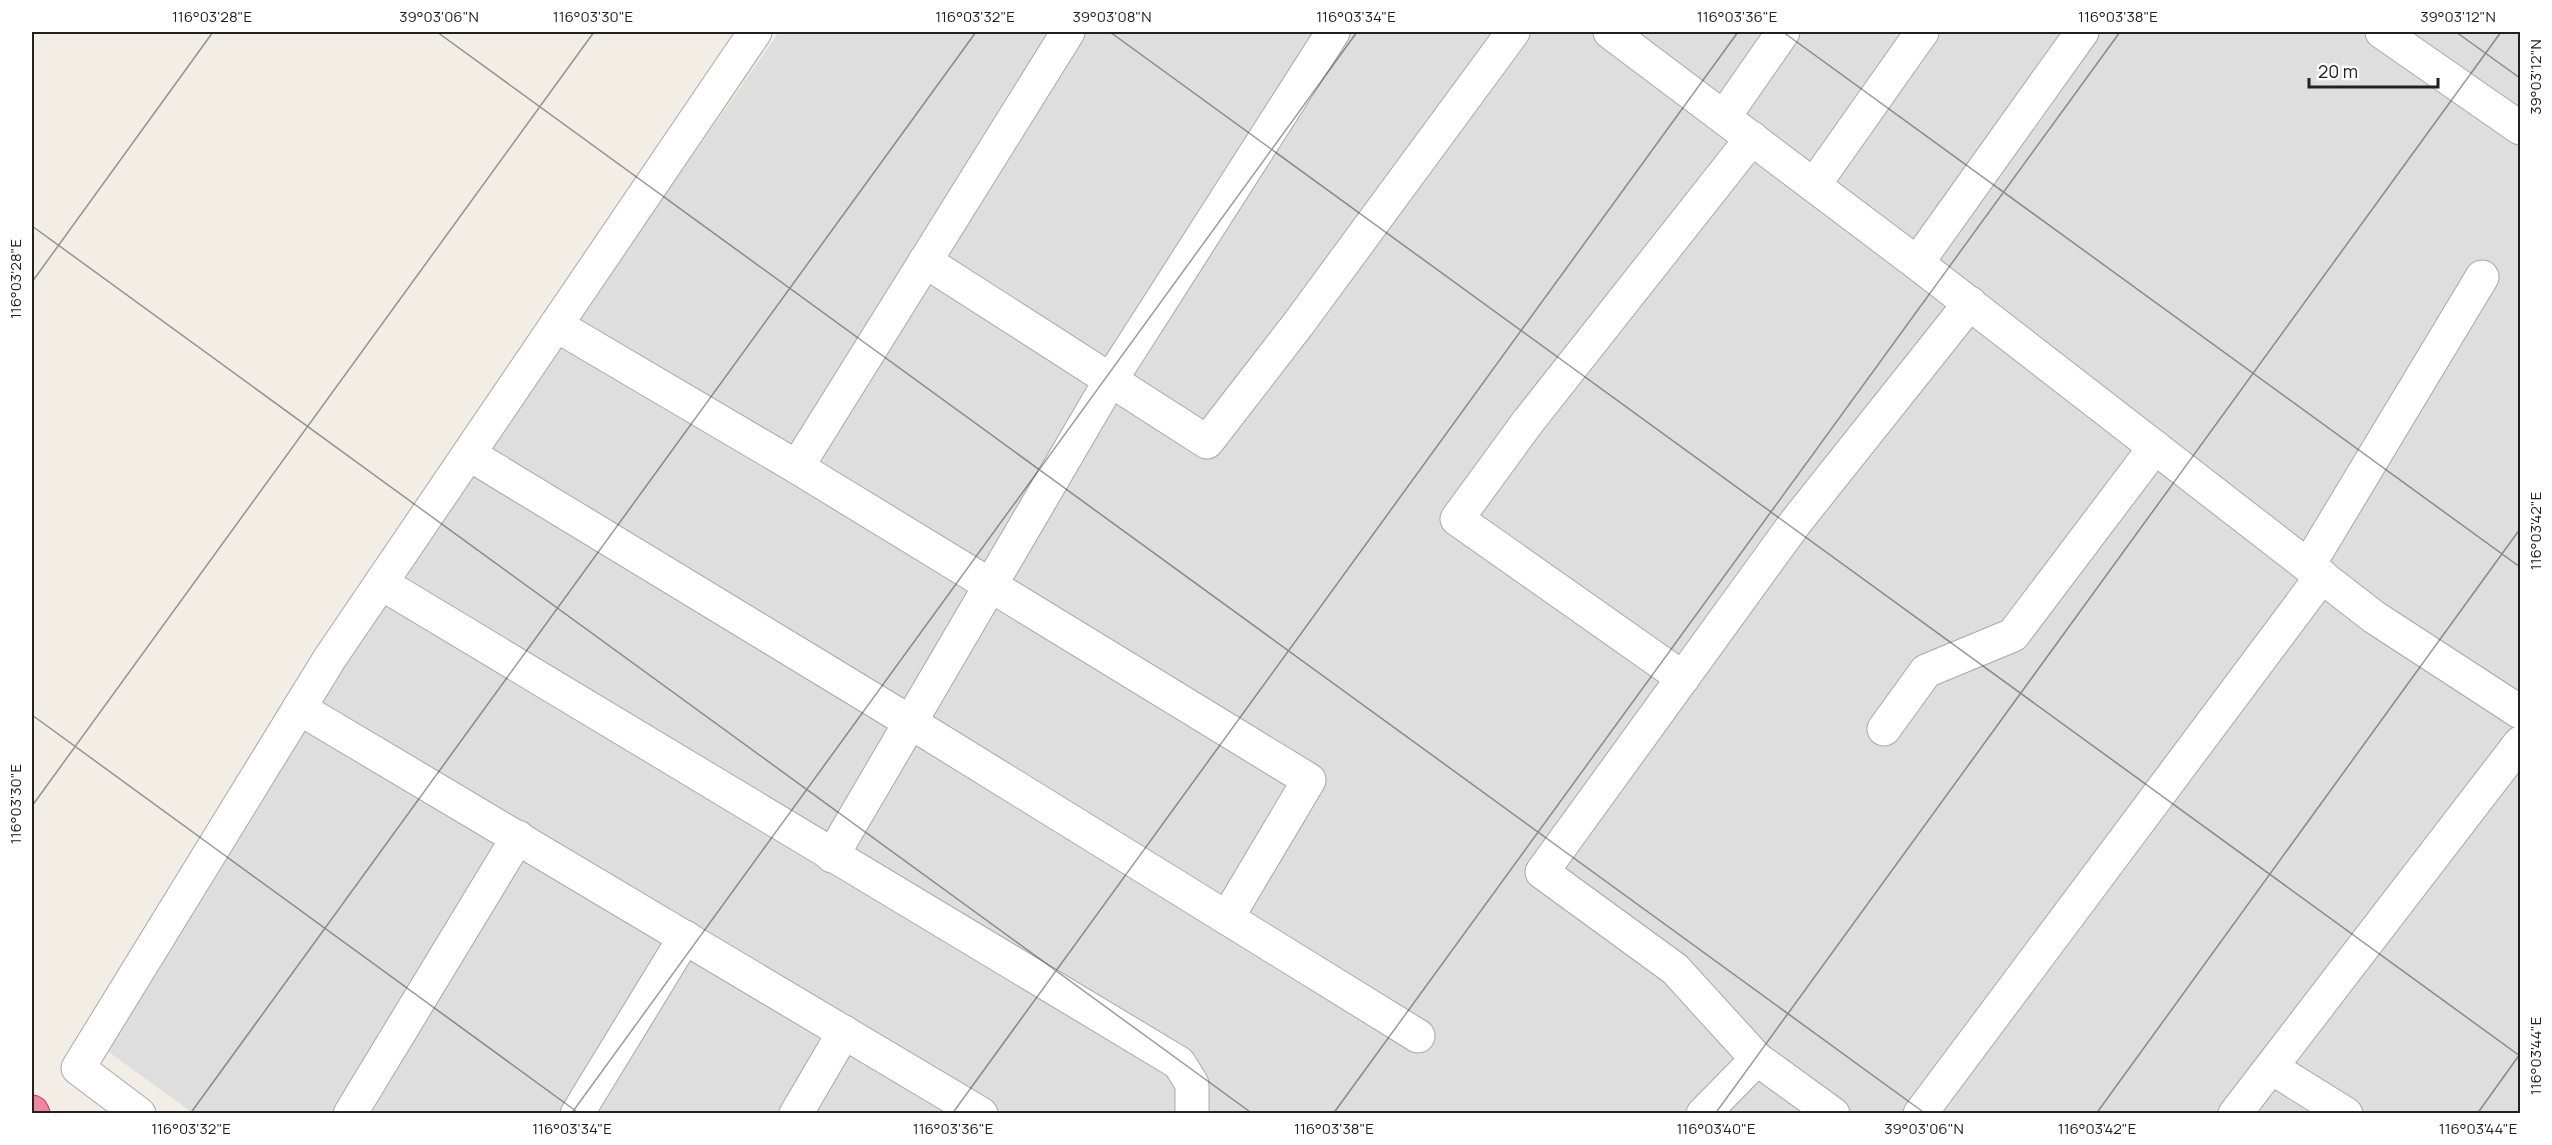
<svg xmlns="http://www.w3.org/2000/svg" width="2552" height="1145" viewBox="0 0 2552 1145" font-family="Manrope,sans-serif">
<rect width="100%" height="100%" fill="#f2eee6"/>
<!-- residential -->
<polygon fill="#dfdede" points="779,32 2520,32 2520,1113 194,1114 80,1031"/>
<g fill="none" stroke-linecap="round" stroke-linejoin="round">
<defs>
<g id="minor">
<polyline points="1610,32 1917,263 2374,617 2520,712"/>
<polyline points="2382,32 2520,128"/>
<polyline points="1724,117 1783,32"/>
<polyline points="1814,185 1922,32"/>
<polyline points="925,261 1207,442 1299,323 1513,32"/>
<polyline points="1917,263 2082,32"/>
<polyline points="556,325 797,467 1309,780 1227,918"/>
<polyline points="469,454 910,722 1418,1036"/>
<polyline points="797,467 1068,32"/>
<polyline points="2308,566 2482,277"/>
<polyline points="381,583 1179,1063 1192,1084 1192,1114"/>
<polyline points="1683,678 1457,519 1527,423 1752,138"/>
<polyline points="299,708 981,1114"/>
<polyline points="1884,729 1926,671 2013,635 2155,447"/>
<polyline points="832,856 1110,381 1333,32"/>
<polyline points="2272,1068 2346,1114"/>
<polyline points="139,1114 78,1068 330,658 755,32"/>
<polyline points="350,1114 518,837"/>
<polyline points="577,1114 685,937"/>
<polyline points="796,1114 844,1032"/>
<polyline points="1703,1114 1757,1059"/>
<polyline points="1833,1114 1757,1059 1675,969 1542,872 1795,523 1970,303"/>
<polyline points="1920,1114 2322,576"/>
<polyline points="2235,1114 2520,743"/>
</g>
<polyline id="highway" points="32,1112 33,1114"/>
</defs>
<!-- minor casing -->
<use href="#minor" stroke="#a8a8a8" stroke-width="35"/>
<!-- highway casing -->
<use href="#highway" stroke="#ec1766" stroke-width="35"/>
<!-- minor -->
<use href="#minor" stroke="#fff" stroke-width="33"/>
<!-- highway -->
<use href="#highway" stroke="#ef889e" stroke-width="33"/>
</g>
<!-- ticks -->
<path fill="none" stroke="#212121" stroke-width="1.5" stroke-opacity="0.45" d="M 437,32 L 1926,1114M 1110,32 L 2520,1056M 1783,32 L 2520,567M 2456,32 L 2520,78M 32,226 L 1253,1114M 32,282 L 213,32M 32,715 L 580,1114M 32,806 L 594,32M 190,1114 L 976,32M 571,1114 L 1357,32M 952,1114 L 1738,32M 1333,1114 L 2120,32M 1715,1114 L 2501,32M 2096,1114 L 2520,529M 2477,1114 L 2520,1054"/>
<!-- border -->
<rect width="2552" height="1145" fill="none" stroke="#ffffff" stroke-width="66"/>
<!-- scale -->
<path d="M2309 78v9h129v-9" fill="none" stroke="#212121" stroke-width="3"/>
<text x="2318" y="78" font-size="18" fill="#212121" stroke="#ffffff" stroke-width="4.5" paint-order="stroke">20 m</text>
<rect x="33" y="33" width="2486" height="1079" fill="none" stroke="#212121" stroke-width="2"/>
<g font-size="15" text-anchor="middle" fill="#212121">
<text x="212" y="22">116°03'28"E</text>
<text x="439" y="22">39°03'06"N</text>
<text x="593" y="22">116°03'30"E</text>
<text x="975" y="22">116°03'32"E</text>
<text x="1112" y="22">39°03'08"N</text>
<text x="1356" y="22">116°03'34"E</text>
<text x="1737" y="22">116°03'36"E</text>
<text x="2118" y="22">116°03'38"E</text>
<text x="2458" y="22">39°03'12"N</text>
<text transform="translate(2536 77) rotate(-90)" y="5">39°03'12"N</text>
<text transform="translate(16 279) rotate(-90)" y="5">116°03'28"E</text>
<text transform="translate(2536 531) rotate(-90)" y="5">116°03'42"E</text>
<text transform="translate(16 804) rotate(-90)" y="5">116°03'30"E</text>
<text transform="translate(2536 1056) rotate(-90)" y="5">116°03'44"E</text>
<text x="191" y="1134">116°03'32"E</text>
<text x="572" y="1134">116°03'34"E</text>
<text x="953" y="1134">116°03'36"E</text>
<text x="1334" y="1134">116°03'38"E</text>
<text x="1716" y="1134">116°03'40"E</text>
<text x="1924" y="1134">39°03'06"N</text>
<text x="2097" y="1134">116°03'42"E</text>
<text x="2478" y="1134">116°03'44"E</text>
</g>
</svg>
